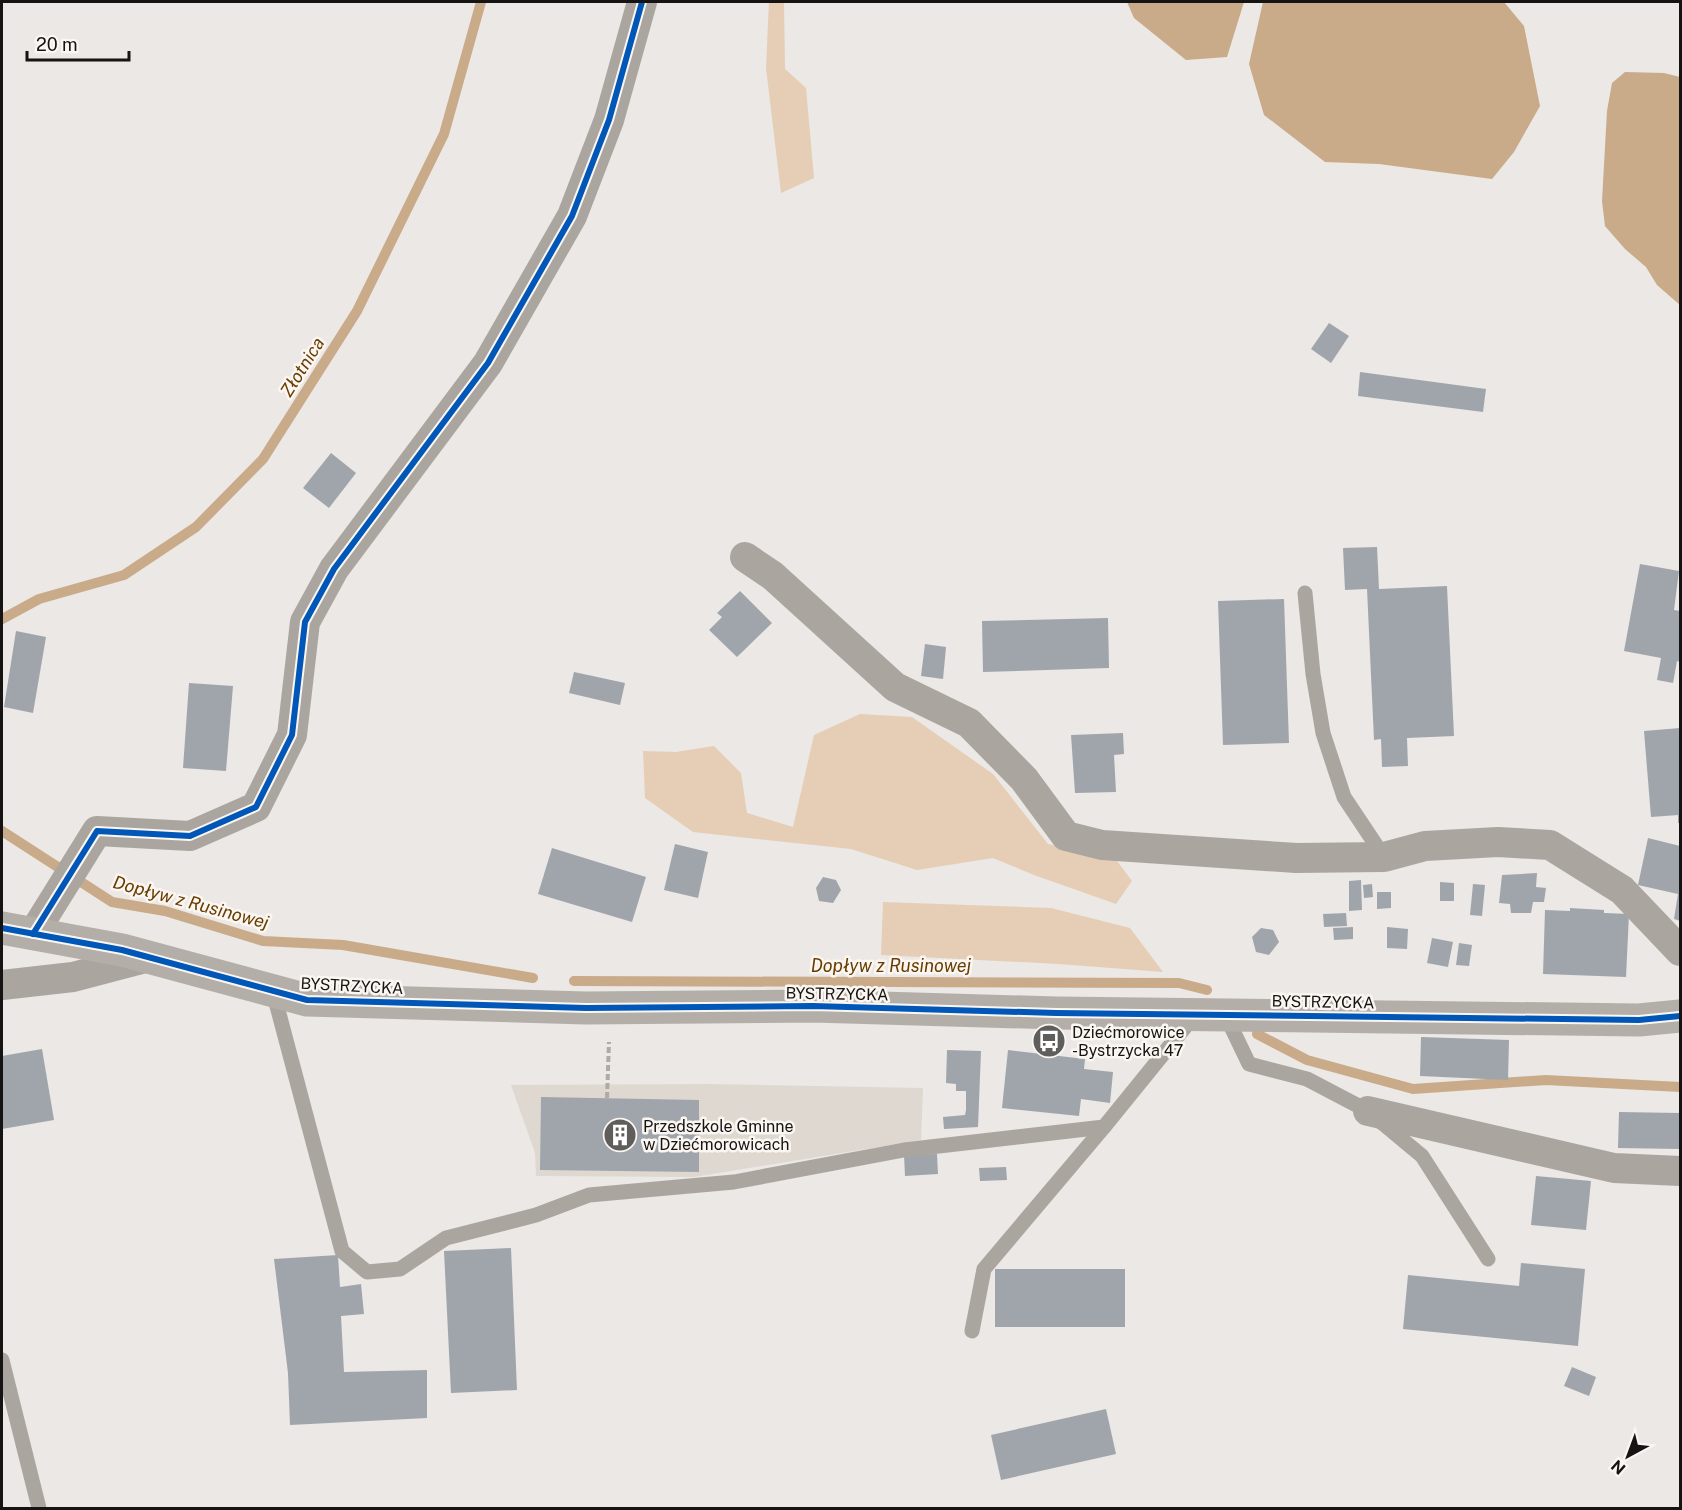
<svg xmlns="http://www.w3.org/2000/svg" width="1682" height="1510" viewBox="0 0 1682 1510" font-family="'Public Sans',sans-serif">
<rect width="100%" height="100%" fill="#ebe8e5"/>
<!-- built -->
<polygon fill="#ded8d1" points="709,1084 923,1088 921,1140 694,1177 536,1176 535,1153 511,1085"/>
<!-- green -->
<g fill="#e5ceb5">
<polygon points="769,2 784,2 785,69 806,88 814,178 781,193 766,68"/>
<polygon points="860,714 912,717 993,774 1048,844 1114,857 1132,881 1116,904 1034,875 993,858 917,870 851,849 693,832 645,798 643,751 676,752 714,746 741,773 747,813 793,827 814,735"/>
<polygon points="883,902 1051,908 1130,928 1163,972 1059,964 881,955"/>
</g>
<!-- water -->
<g fill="#c9aa89">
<polygon points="1127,2 1244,2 1227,57 1186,60 1134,18"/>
<polygon points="1263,2 1504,2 1524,26 1540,106 1514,152 1492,179 1379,164 1325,162 1264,115 1249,64"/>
<polygon points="1625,72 1664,73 1680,77 1680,305 1657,285 1646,267 1625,249 1605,226 1602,201 1607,111 1612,83"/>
</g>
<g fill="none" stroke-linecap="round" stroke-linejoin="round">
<!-- stream -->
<g stroke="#c9aa89" stroke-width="10">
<polyline points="2,619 39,599 124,575 196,527 263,459 357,311 444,134 481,2"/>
<polyline points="2,831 112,902 165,911 263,941 343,945 533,978"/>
<polyline points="574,981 1179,983 1207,990"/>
<polyline points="1257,1034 1307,1060 1413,1089 1546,1080 1680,1087"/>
</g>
</g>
<!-- building -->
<g fill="#a0a5ac">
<polygon points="1329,323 1349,336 1331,363 1311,349"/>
<polygon points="1360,372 1486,389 1483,412 1358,396"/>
<polygon points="331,453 356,473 329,508 303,488"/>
<polygon points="1377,547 1379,589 1447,586 1454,736 1407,738 1408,766 1382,767 1381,739 1374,740 1367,589 1345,590 1343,548"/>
<polygon points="1640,564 1679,571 1674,610 1680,611 1680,662 1677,661 1673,683 1657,680 1661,658 1624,651"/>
<polygon points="740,591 772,623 737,657 709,630 722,617 717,613"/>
<polygon points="1284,599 1289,743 1223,745 1218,601"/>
<polygon points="1108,618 1109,668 983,672 982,621"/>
<polygon points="16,631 46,637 33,713 4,707"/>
<polygon points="925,644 946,647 943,679 921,676"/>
<polygon points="574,672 625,683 620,705 569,693"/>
<polygon points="189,683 233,686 226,771 183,768"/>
<polygon points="1680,728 1680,823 1678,823 1678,815 1651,817 1644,731"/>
<polygon points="1123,733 1124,754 1114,755 1116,792 1075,793 1071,735"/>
<polygon points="1648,838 1680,846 1680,921 1674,919 1678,894 1638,885"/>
<polygon points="675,844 708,852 698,898 664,890"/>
<polygon points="552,848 646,877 632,922 538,894"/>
<polygon points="1537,873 1536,887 1546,888 1544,902 1533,902 1531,913 1511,913 1510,904 1499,903 1502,875"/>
<polygon points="823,877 836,880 841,890 833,903 819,901 816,888"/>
<polygon points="1361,880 1362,910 1349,911 1349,881"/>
<polygon points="1440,882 1454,883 1454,901 1440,901"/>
<polygon points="1372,884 1373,897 1364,898 1363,885"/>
<polygon points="1473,884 1485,885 1482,916 1470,915"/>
<polygon points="1377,892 1391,892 1391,908 1377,909"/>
<polygon points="1570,908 1604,910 1604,913 1629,914 1626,977 1543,974 1545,910 1570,911"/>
<polygon points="1346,913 1347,926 1324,927 1323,914"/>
<polygon points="1353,927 1353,939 1334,940 1333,928"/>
<polygon points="1387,927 1408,929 1407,949 1387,948"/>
<polygon points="1261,928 1273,930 1279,942 1269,955 1256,952 1252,937"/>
<polygon points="1432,938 1453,942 1448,967 1427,963"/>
<polygon points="1459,943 1472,945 1469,966 1456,965"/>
<polygon points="1421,1037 1509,1040 1508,1080 1420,1076"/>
<polygon points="42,1049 54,1120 2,1129 2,1056"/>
<polygon points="947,1050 981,1051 978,1127 944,1129 943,1117 965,1115 966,1110 966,1091 956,1091 956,1084 946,1083"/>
<polygon points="1008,1050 1085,1059 1084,1069 1113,1072 1110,1103 1081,1099 1079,1116 1002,1108"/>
<polygon points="541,1097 699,1100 699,1172 540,1170"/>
<polygon points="1619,1112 1680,1113 1680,1149 1618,1148"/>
<polygon points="937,1154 938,1174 905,1176 904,1155"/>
<polygon points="1006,1167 1007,1180 980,1181 979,1168"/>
<polygon points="1536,1176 1591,1181 1586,1230 1531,1225"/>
<polygon points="511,1248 517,1390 451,1393 444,1251"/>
<polygon points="338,1255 340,1287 361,1284 364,1314 341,1316 344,1372 427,1370 427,1418 290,1425 288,1373 274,1259"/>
<polygon points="1521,1263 1585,1269 1578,1346 1403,1329 1408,1275 1519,1286"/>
<rect x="995" y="1269" width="130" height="58"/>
<polygon points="1572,1367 1596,1377 1589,1396 1564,1386"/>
<polygon points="1106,1409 1116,1454 1001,1480 991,1435"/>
</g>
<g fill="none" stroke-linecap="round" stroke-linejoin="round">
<!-- path -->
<polyline stroke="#afaaa5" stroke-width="4" stroke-dasharray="6 3" stroke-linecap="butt" points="607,1098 609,1042"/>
<!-- lane -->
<g stroke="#aaa69f" stroke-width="15">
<polyline points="1305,593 1313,674 1323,733 1344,797 1384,857"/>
<polyline points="273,991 342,1251 367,1272 400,1269 446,1238 536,1215 589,1195 734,1182 904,1150 1104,1127 1194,1016"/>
<polyline points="1225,1014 1249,1064 1307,1079 1368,1111 1422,1156 1488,1259"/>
<polyline points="972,1331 984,1269 1104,1127"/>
<polyline points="2,1360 39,1508"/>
</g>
<!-- street -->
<g stroke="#aaa69f" stroke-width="30">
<polyline points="745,557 773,576 895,687 969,723 1024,779 1066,836 1102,845 1296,858 1384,857 1425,846 1498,842 1550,845 1622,890 1680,951"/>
<polyline points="33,934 97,831 190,836 256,807 292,735 305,622 334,569 488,363 572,216 609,120 642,2"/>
<polyline points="2,985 73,977 149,957"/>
<polyline points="1368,1111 1614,1168 1680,1171"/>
</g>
<!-- secondary -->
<polyline stroke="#b4aea9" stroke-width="33" points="2,928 122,950 307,1000 586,1008 813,1006 1056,1013 1639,1020 1680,1016"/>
<defs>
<g id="cycleway">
<polyline points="2,928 122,950 307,1000 586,1008 813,1006 1056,1013 1639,1020 1680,1016"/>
<polyline points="33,934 97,831 190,836 256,807 292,735 305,622 334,569 488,363 572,216 609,120 642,2"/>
</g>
</defs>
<!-- cycleway casing -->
<use href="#cycleway" stroke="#fbf6f1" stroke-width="10"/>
<!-- cycleway -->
<use href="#cycleway" stroke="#0057b8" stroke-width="6"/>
</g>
<!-- icons -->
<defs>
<symbol id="bus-disc" viewBox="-11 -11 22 22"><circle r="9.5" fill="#605e5c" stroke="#fbf6f1"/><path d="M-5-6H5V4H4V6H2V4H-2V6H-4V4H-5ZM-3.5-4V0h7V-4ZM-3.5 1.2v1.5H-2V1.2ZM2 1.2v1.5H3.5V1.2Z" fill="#fff"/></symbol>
<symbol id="building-disc" viewBox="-11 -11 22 22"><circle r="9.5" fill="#605e5c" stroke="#fbf6f1"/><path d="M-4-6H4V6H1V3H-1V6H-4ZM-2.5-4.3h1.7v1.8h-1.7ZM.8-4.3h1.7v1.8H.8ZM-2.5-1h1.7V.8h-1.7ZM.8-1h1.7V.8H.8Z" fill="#fff"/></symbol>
</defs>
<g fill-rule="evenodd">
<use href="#bus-disc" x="1030" y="1022" width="38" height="38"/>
<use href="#building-disc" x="601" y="1116" width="38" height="38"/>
</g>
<g text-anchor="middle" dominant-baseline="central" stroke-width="5" stroke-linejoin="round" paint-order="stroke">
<!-- street labels -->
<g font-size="16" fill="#151412" stroke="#fbf6f1">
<text transform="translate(352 986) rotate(3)">BYSTRZYCKA</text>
<text transform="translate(837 994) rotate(1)">BYSTRZYCKA</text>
<text transform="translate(1323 1002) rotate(1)">BYSTRZYCKA</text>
</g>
<!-- poi labels -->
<g font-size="16" fill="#151412" stroke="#fbf6f1" text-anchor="start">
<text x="1072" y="1032">Dziećmorowice<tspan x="1072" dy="18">-Bystrzycka 47</tspan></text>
<text x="643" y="1126">Przedszkole Gminne<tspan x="643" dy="18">w Dziećmorowicach</tspan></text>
</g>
<!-- water labels -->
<g font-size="18" font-style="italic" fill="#673d00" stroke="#fbf6f1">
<text transform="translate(302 367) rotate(-58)">Złotnica</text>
<text transform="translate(191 902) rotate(15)">Dopływ z Rusinowej</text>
<text x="891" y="965">Dopływ z Rusinowej</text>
</g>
</g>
<!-- border -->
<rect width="1682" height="1510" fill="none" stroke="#151412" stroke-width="6"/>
<!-- north arrow -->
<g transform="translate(1628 1456) rotate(221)" stroke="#fbf6f1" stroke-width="4.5" paint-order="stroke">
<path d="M0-4.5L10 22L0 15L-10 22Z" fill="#151412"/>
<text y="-9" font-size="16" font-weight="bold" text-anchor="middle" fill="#151412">N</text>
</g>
<!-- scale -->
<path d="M27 51v9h102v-9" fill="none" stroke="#151412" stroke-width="3"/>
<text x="36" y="51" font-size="18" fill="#151412" stroke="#fbf6f1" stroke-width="4.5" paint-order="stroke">20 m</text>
</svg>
